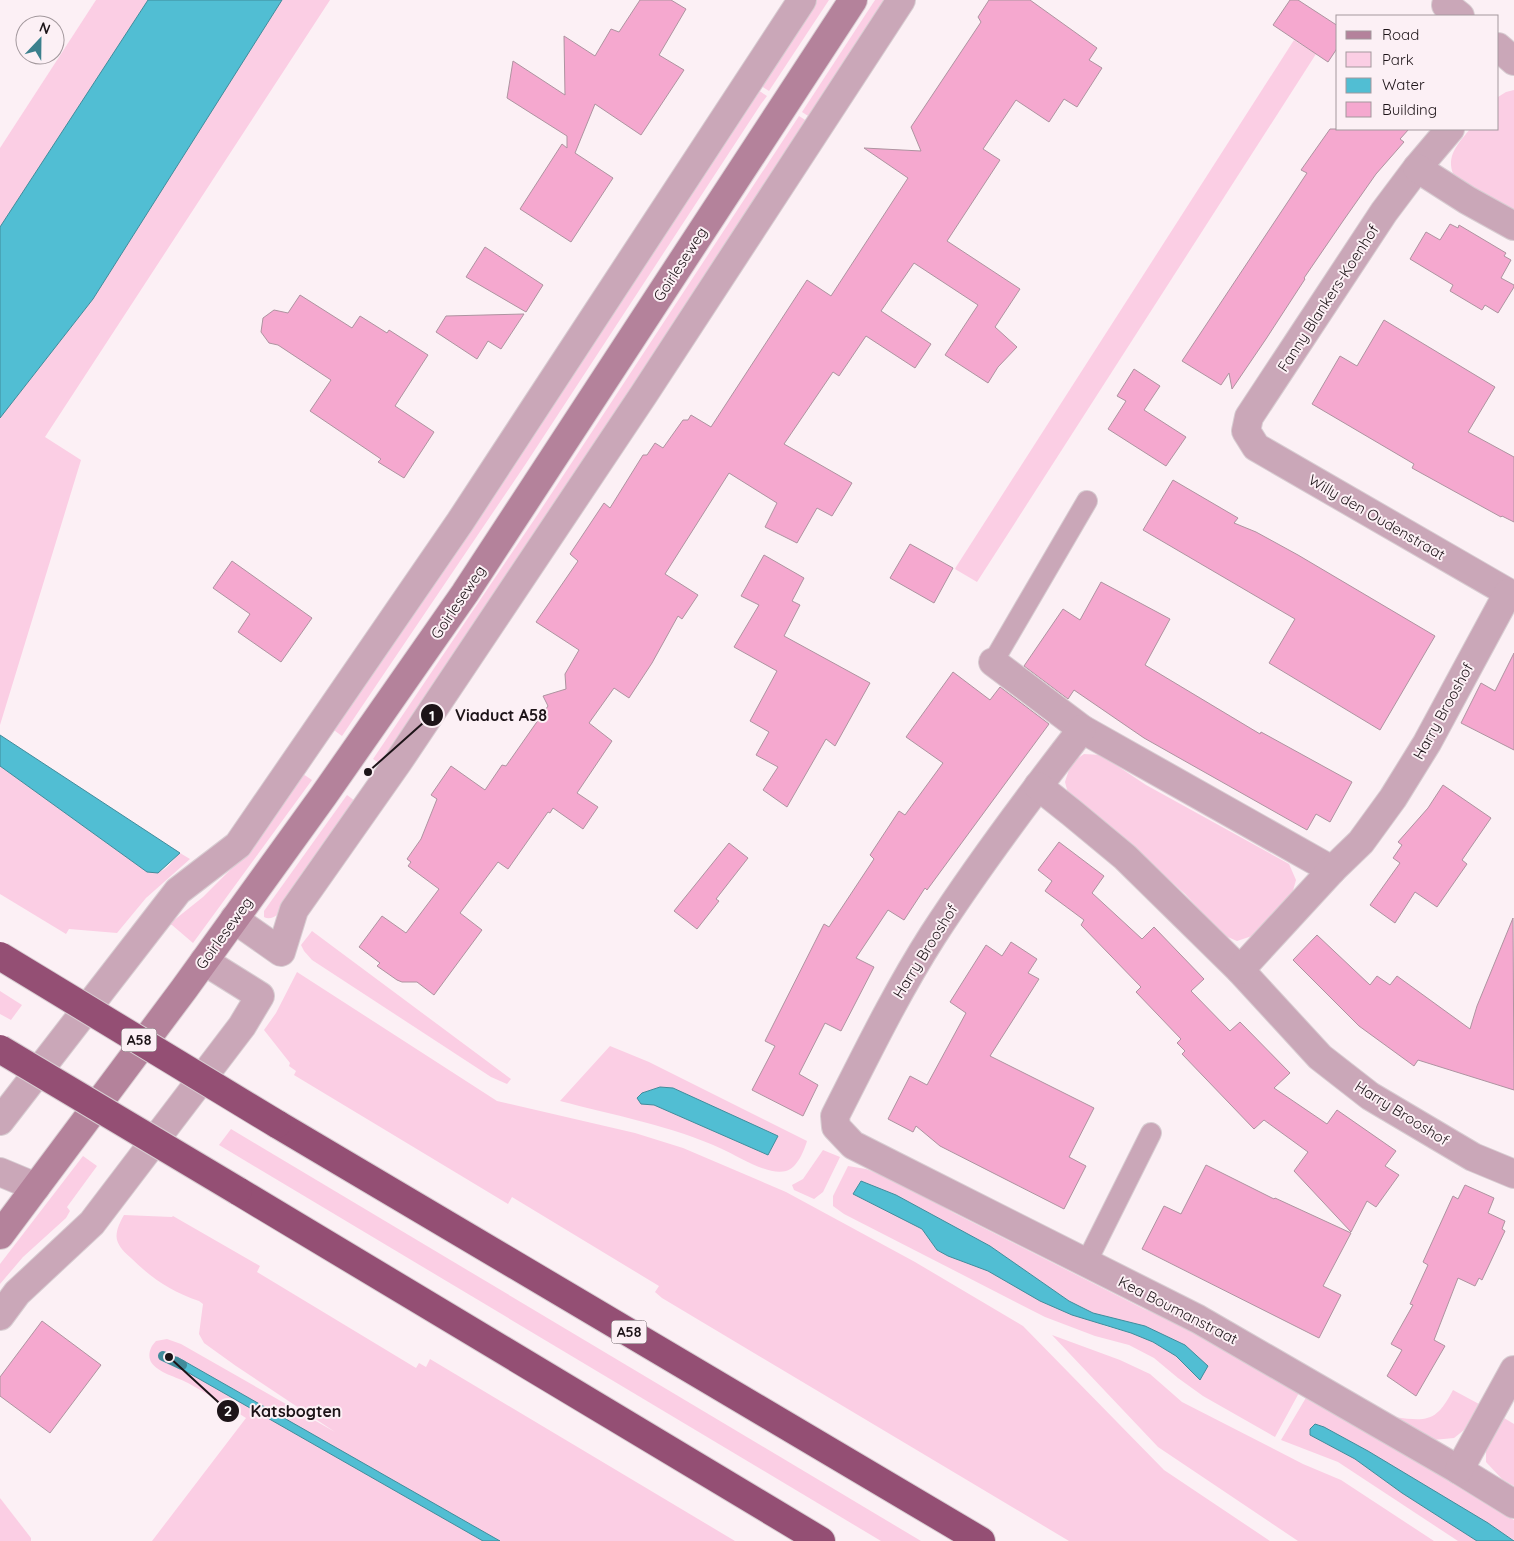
<svg xmlns="http://www.w3.org/2000/svg" width="1514" height="1541" viewBox="0 0 1514 1541" font-family="Quicksand,sans-serif">
<rect width="100%" height="100%" fill="#fcf0f5"/>
<!-- green -->
<g fill="#fbcee4" fill-rule="evenodd">
<polygon points="96,0 148,0 0,227 0,148"/>
<polygon points="282,0 330,0 45,437 81,460 0,725 0,418 93,299"/>
<polygon points="812,0 829,0 769,91 758,84"/>
<polygon points="875,0 891,0 813,119 802,112"/>
<polygon points="1294,40 1316,54 977,582 955,569 956,567"/>
<polygon points="755,88 767,96 761,104 525,465 342,736 331,728"/>
<path d="M 1514,90 L 1514,212 L 1454,176 C 1445,156 1458,144 1470,129 L 1498,129 L 1498,97 L 1506,92 Z"/>
<polygon points="799,116 810,123 385,767 373,759 538,514"/>
<polygon points="1084,754 1101,755 1146,785 1289,864 1296,880 1291,898 1252,936 1237,941 1223,935 1185,894 1114,831 1069,797 1065,782 1071,763"/>
<path d="M 0,766 L 139,866 C 162,879 164,870 180,853 L 190,859 L 146,898 L 117,933 L 69,929 L 66,934 L 0,894 Z"/>
<polygon points="300,772 312,780 193,943 172,925 168,925 203,897 232,868"/>
<path d="M 347,795 L 359,804 L 279,914 C 274,917 269,920 264,917 L 264,911 Z"/>
<polygon points="312,931 511,1079 507,1084 491,1077 312,960 304,951 301,945"/>
<polygon points="297,972 497,1101 635,1133 683,1148 786,1192 915,1262 1023,1326 1164,1470 1270,1541 1069,1541 662,1298 655,1292 659,1286 512,1197 508,1204 279,1066 294,1075 296,1071 289,1066 290,1063 264,1030 276,1013"/>
<polygon points="0,991 22,1005 11,1020 0,1014"/>
<path d="M 610,1046 L 649,1062 L 807,1141 C 804,1151 797,1168 786,1171 C 768,1176 738,1156 722,1149 C 673,1126 613,1115 560,1101 ZM 660,1087 L 673,1088 L 778,1136 L 768,1155 L 654,1105 L 642,1093 Z"/>
<polygon points="231,1129 921,1541 881,1541 219,1145"/>
<polygon points="823,1150 840,1157 823,1192 814,1199 794,1190 792,1185 803,1179"/>
<polygon points="83,1156 97,1166 67,1207 70,1211 66,1218 23,1257 0,1284 0,1264"/>
<path d="M 848,1166 L 866,1169 L 899,1182 L 956,1214 L 1144,1309 L 1193,1329 L 1300,1391 L 1275,1437 L 1203,1396 L 1178,1378 L 1154,1358 L 1129,1345 L 1095,1336 L 1045,1317 L 844,1214 L 833,1206 L 833,1196 ZM 860,1181 L 896,1195 L 990,1246 L 1069,1301 L 1093,1313 L 1145,1326 L 1200,1380 L 1176,1356 L 1153,1342 L 1131,1333 L 1105,1326 L 988,1271 L 948,1256 L 937,1250 L 922,1229 L 854,1194 Z"/>
<path d="M 124,1215 L 172,1217 L 173,1216 L 260,1266 L 257,1272 L 416,1368 L 419,1363 L 426,1367 L 430,1359 L 735,1541 L 500,1541 L 177,1357 L 173,1364 L 483,1541 L 152,1541 L 246,1418 C 227,1406 208,1394 188,1383 C 177,1377 158,1373 151,1362 C 147,1354 151,1346 156,1341 L 167,1339 L 181,1344 L 335,1432 L 236,1366 L 204,1343 L 199,1334 L 203,1304 L 199,1301 C 172,1292 151,1278 131,1258 C 125,1253 119,1247 117,1240 C 115,1232 120,1222 124,1215 Z"/>
<polygon points="1052,1335 1120,1360 1150,1374 1182,1402 1303,1464 1341,1480 1434,1541 1298,1541 1158,1447"/>
<path d="M 1453,1390 L 1479,1404 L 1464,1430 L 1454,1438 L 1433,1440 L 1395,1417 C 1428,1422 1437,1421 1453,1390 Z"/>
<polygon points="1307,1396 1403,1451 1514,1520 1514,1540 1368,1451 1324,1427 1310,1435 1355,1459 1402,1493 1477,1541 1458,1541 1338,1462 1281,1440"/>
<polygon points="1504,1418 1514,1424 1514,1486 1502,1479 1486,1462 1486,1446"/>
<polygon points="0,1498 31,1538 31,1541 0,1541"/>
</g>
<!-- water -->
<g fill="#51bed3" stroke="#418b9b">
<polygon points="148,0 282,0 93,299 0,418 0,227"/>
<polygon points="0,735 180,853 158,873 147,872 0,766"/>
<polygon points="660,1087 673,1088 778,1136 768,1155 654,1105 641,1104 637,1098 642,1093"/>
<polygon points="861,1181 896,1195 990,1246 1069,1301 1093,1313 1145,1326 1185,1345 1208,1366 1200,1380 1176,1356 1153,1342 1131,1333 1072,1315 1040,1301 988,1271 948,1256 937,1250 922,1229 853,1194"/>
<polygon points="177,1357 500,1541 483,1541 173,1364 172,1359"/>
<polygon points="1315,1424 1324,1427 1368,1451 1488,1523 1514,1541 1477,1541 1402,1493 1355,1459 1310,1435 1310,1429"/>
</g>
<g fill="none" stroke-linecap="round" stroke-linejoin="round">
<!-- stream -->
<polyline stroke="#418b9b" stroke-width="10" points="163,1356 182,1365"/>
</g>
<!-- building -->
<g fill="#f5a8cf" stroke="#ae93a0">
<polygon points="640,0 671,0 686,9 659,55 684,70 641,135 595,104 575,153 613,178 571,242 520,209 562,144 567,148 567,136 507,98 513,61 565,95 564,36 595,56 611,29 619,32"/>
<polygon points="989,0 1030,0 1097,48 1089,60 1102,68 1077,107 1064,99 1049,122 1016,100 983,149 1000,160 947,241 1020,289 995,327 1017,347 998,367 988,383 945,355 978,305 914,263 881,311 931,344 915,368 866,336 839,376 833,372 784,444 852,483 832,516 817,508 797,543 765,527 777,503 729,473 665,574 698,595 682,619 678,616 652,663 629,698 614,688 589,723 612,741 577,793 598,807 583,829 553,808 550,813 548,812 508,869 498,862 460,913 482,930 434,995 417,982 402,982 397,980 377,966 380,963 359,947 382,916 406,933 439,889 408,866 411,862 407,859 421,839 437,799 431,795 451,766 485,790 502,765 506,766 548,706 543,696 566,689 565,674 579,650 536,622 578,561 570,554 604,503 610,508 643,455 647,455 655,443 663,448 683,420 688,420 691,415 711,427 807,280 831,296 908,178 864,148 921,151 911,127 981,22 978,17"/>
<polygon points="1290,0 1298,0 1338,26 1338,47 1328,62 1273,25"/>
<polygon points="1330,129 1409,129 1400,139 1404,142 1376,174 1343,221 1304,278 1305,279 1266,339 1232,389 1229,373 1221,385 1182,361 1307,173 1301,170"/>
<polygon points="1450,224 1458,228 1459,225 1506,253 1504,256 1511,260 1501,278 1514,285 1514,287 1498,313 1485,305 1482,310 1450,291 1453,285 1410,259 1426,232 1440,240"/>
<polygon points="485,247 543,285 526,312 466,277"/>
<polygon points="300,295 352,328 360,316 387,333 389,330 428,355 395,406 434,432 404,478 378,462 381,459 310,411 331,380 278,345 269,343 261,332 263,318 274,310 288,313"/>
<polygon points="524,314 501,349 488,341 477,359 436,332 446,316"/>
<polygon points="1384,320 1495,387 1468,432 1514,457 1514,522 1502,516 1501,517 1412,468 1414,464 1312,404 1340,356 1357,366"/>
<polygon points="1134,369 1160,386 1144,410 1186,437 1166,466 1108,429 1126,401 1117,396"/>
<polygon points="1173,480 1238,518 1234,523 1256,532 1298,555 1435,636 1380,730 1269,663 1295,619 1143,530"/>
<polygon points="910,544 953,568 934,603 890,578"/>
<polygon points="764,555 804,578 792,601 800,605 784,636 870,683 835,746 826,739 787,807 763,790 778,767 756,755 769,732 750,721 777,671 734,647 759,605 741,596"/>
<polygon points="232,561 312,618 281,662 238,632 250,614 213,588"/>
<polygon points="1101,582 1170,619 1145,665 1260,734 1261,732 1352,782 1330,822 1316,814 1307,830 1144,738 1074,690 1068,699 1024,666 1063,609 1080,620"/>
<polygon points="1514,653 1514,750 1461,723 1481,683 1495,691"/>
<polygon points="953,672 990,700 1000,687 1049,724 927,890 925,888 904,920 888,910 856,958 874,967 841,1031 825,1023 799,1074 818,1085 803,1116 752,1090 775,1046 765,1041 824,924 829,927 874,859 870,855 899,811 905,815 943,763 906,737"/>
<polygon points="1443,785 1491,818 1462,860 1467,864 1437,907 1415,892 1395,923 1370,905 1400,863 1393,858 1402,845 1398,842 1428,808"/>
<polygon points="1059,842 1104,876 1092,893 1142,939 1154,927 1204,979 1191,991 1230,1031 1240,1022 1290,1073 1274,1088 1327,1124 1337,1110 1396,1151 1385,1166 1399,1175 1376,1207 1367,1201 1351,1232 1294,1171 1308,1152 1264,1120 1254,1129 1182,1054 1185,1051 1177,1043 1181,1039 1136,992 1141,987 1081,925 1084,920 1045,891 1052,881 1038,870"/>
<polygon points="729,843 748,858 716,899 719,901 697,929 674,911"/>
<polygon points="1513,918 1514,1090 1418,1060 1414,1066 1359,1026 1293,960 1317,935 1370,985 1377,976 1390,985 1397,976 1470,1029 1477,1006"/>
<polygon points="1011,942 1037,959 1028,973 1039,979 990,1056 1094,1108 1069,1157 1086,1166 1064,1209 940,1146 916,1126 913,1132 888,1119 910,1076 927,1085 966,1013 950,1002 986,945 1002,956"/>
<polygon points="1206,1165 1274,1199 1275,1198 1351,1233 1323,1286 1341,1295 1319,1338 1142,1249 1164,1206 1181,1214"/>
<polygon points="1465,1185 1494,1198 1488,1213 1505,1221 1502,1229 1505,1231 1482,1280 1479,1278 1475,1286 1458,1278 1434,1340 1445,1346 1416,1396 1387,1376 1402,1350 1391,1344 1413,1305 1410,1304 1428,1265 1423,1262 1453,1196 1458,1199"/>
<polygon points="42,1321 101,1365 50,1433 0,1396 0,1377"/>
</g>
<g fill="none" stroke-linecap="round" stroke-linejoin="round">
<defs>
<g id="lane">
<polyline points="993,662 1087,501"/>
<polyline points="1086,1263 1151,1133"/>
</g>
<g id="street">
<polyline points="1446,5 1460,16"/>
<polyline points="1498,47 1514,61"/>
<polyline points="1450,129 1417,168 1384,212 1249,417 1246,431 1256,447 1514,596"/>
<polyline points="1417,168 1467,200 1514,226"/>
<polyline points="993,662 1082,729 1332,870"/>
<path d="M 1082,729 C 1030,796 979,864 933,935 C 896,993 866,1055 835,1116 L 836,1127 L 853,1145 L 1198,1319 L 1459,1470 L 1514,1504"/>
<polyline points="1038,786 1072,813 1125,857 1240,970 1320,1057 1370,1096 1473,1157 1514,1174"/>
<polyline points="234,919 281,952 294,910 398,762 644,394 901,0"/>
<polyline points="1240,970 1332,870 1361,842 1393,798 1427,743 1508,593"/>
<polyline points="0,1121 178,891 238,845 460,522 802,0"/>
<polyline points="0,1172 36,1187"/>
<polyline points="0,1316 17,1293 92,1223 242,1026 260,996 204,961"/>
<polyline points="1459,1470 1514,1370"/>
</g>
<polyline id="secondary" points="0,1235 184,989 324,795 465,593 853,0"/>
<g id="highway">
<polyline points="277,1124 981,1541"/>
<polyline points="238,1191 821,1541"/>
</g>
</defs>
<!-- lane casing -->
<use href="#lane" stroke="#d8cdd2" stroke-width="22"/>
<!-- street casing -->
<use href="#street" stroke="#d8cdd2" stroke-width="30"/>
<!-- secondary casing -->
<use href="#secondary" stroke="#d8cdd2" stroke-width="30"/>
<!-- highway casing -->
<use href="#highway" stroke="#d8cdd2" stroke-width="30"/>
<!-- lane -->
<use href="#lane" stroke="#caa7b8" stroke-width="20"/>
<!-- street -->
<use href="#street" stroke="#caa7b8" stroke-width="28"/>
<!-- secondary -->
<use href="#secondary" stroke="#b4829b" stroke-width="28"/>
<!-- highway -->
<use href="#highway" stroke="#944f74" stroke-width="28"/>
<defs>
<g id="highway-bridge">
<polyline points="0,956 277,1124"/>
<polyline points="0,1049 238,1191"/>
</g>
</defs>
<!-- highway-bridge casing -->
<use href="#highway-bridge" stroke="#d8cdd2" stroke-width="30" stroke-linecap="butt"/>
<!-- highway-bridge -->
<use href="#highway-bridge" stroke="#944f74" stroke-width="28"/>
</g>
<g text-anchor="middle" dominant-baseline="central" stroke-width="4" stroke-linejoin="round" paint-order="stroke">
<!-- shield labels -->
<g fill="#fcf0f5" stroke="#60565a" stroke-width="1">
<rect x="121.5" y="1028.5" width="35" height="23" rx="4"/>
<rect x="611.5" y="1320.5" width="35" height="23" rx="4"/>
</g>
<g font-size="14" font-weight="bold" fill="#1d1418">
<text x="139" y="1040">A58</text>
<text x="629" y="1332">A58</text>
</g>
<!-- street labels -->
<g font-size="15" fill="#1d1418" stroke="#fcf0f5">
<text transform="translate(680 264) rotate(-57)">Goirleseweg</text>
<text transform="translate(1328 298) rotate(-57)">Fanny Blankers-Koenhof</text>
<text transform="translate(1377 517) rotate(30)">Willy den Oudenstraat</text>
<text transform="translate(458 602) rotate(-56)">Goirleseweg</text>
<text transform="translate(1443 711) rotate(-61)">Harry Brooshof</text>
<text transform="translate(224 933) rotate(-54)">Goirleseweg</text>
<text transform="translate(925 951) rotate(-58)">Harry Brooshof</text>
<text transform="translate(1402 1113) rotate(32)">Harry Brooshof</text>
<text transform="translate(1178 1310) rotate(27)">Kea Boumanstraat</text>
</g>
</g>
<!-- callouts -->
<path fill="none" stroke="#1d1418" stroke-width="2" d="M368 772L432 715M169 1357L228 1411"/>
<g fill="#1d1418" stroke="#fcf0f5" stroke-width="2">
<circle cx="368" cy="772" r="5"/>
<circle cx="169" cy="1357" r="5"/>
<circle cx="432" cy="715" r="12"/>
<circle cx="228" cy="1411" r="12"/>
</g>
<g font-size="15" text-anchor="middle" font-weight="bold" fill="#fff">
<text x="432" y="721">1</text>
<text x="228" y="1416">2</text>
</g>
<g font-size="16" text-anchor="middle" font-weight="bold" fill="#1d1418" stroke="#fcf0f5" stroke-width="4" stroke-linejoin="round" paint-order="stroke">
<text x="501" y="721">Viaduct A58</text>
<text x="296" y="1417">Katsbogten</text>
</g>
<!-- legend -->
<rect x="1336" y="15" width="162" height="115" fill="#fcf0f5" stroke="#a3989d"/>
<rect x="1346" y="31" width="25" height="8" fill="#b4829b" stroke="#a3989d"/>
<text x="1382" y="40" font-size="15" fill="#1d1418">Road</text>
<rect x="1346" y="52" width="25" height="15" fill="#fbcee4" stroke="#a3989d"/>
<text x="1382" y="65" font-size="15" fill="#1d1418">Park</text>
<rect x="1346" y="78" width="25" height="15" fill="#51bed3" stroke="#a3989d"/>
<text x="1382" y="90" font-size="15" fill="#1d1418">Water</text>
<rect x="1346" y="102" width="25" height="15" fill="#f5a8cf" stroke="#a3989d"/>
<text x="1382" y="115" font-size="15" fill="#1d1418">Building</text>
<!-- north arrow -->
<g transform="translate(40 40) rotate(22)"><circle r="24" fill="#fcf0f5" stroke="#a3989d"/>
<path d="M0-4L9 19L0 12L-9 19Z" fill="#3b808d"/>
<text y="-8" font-size="14" font-weight="bold" text-anchor="middle" fill="#1d1418">N</text>
</g>
</svg>
